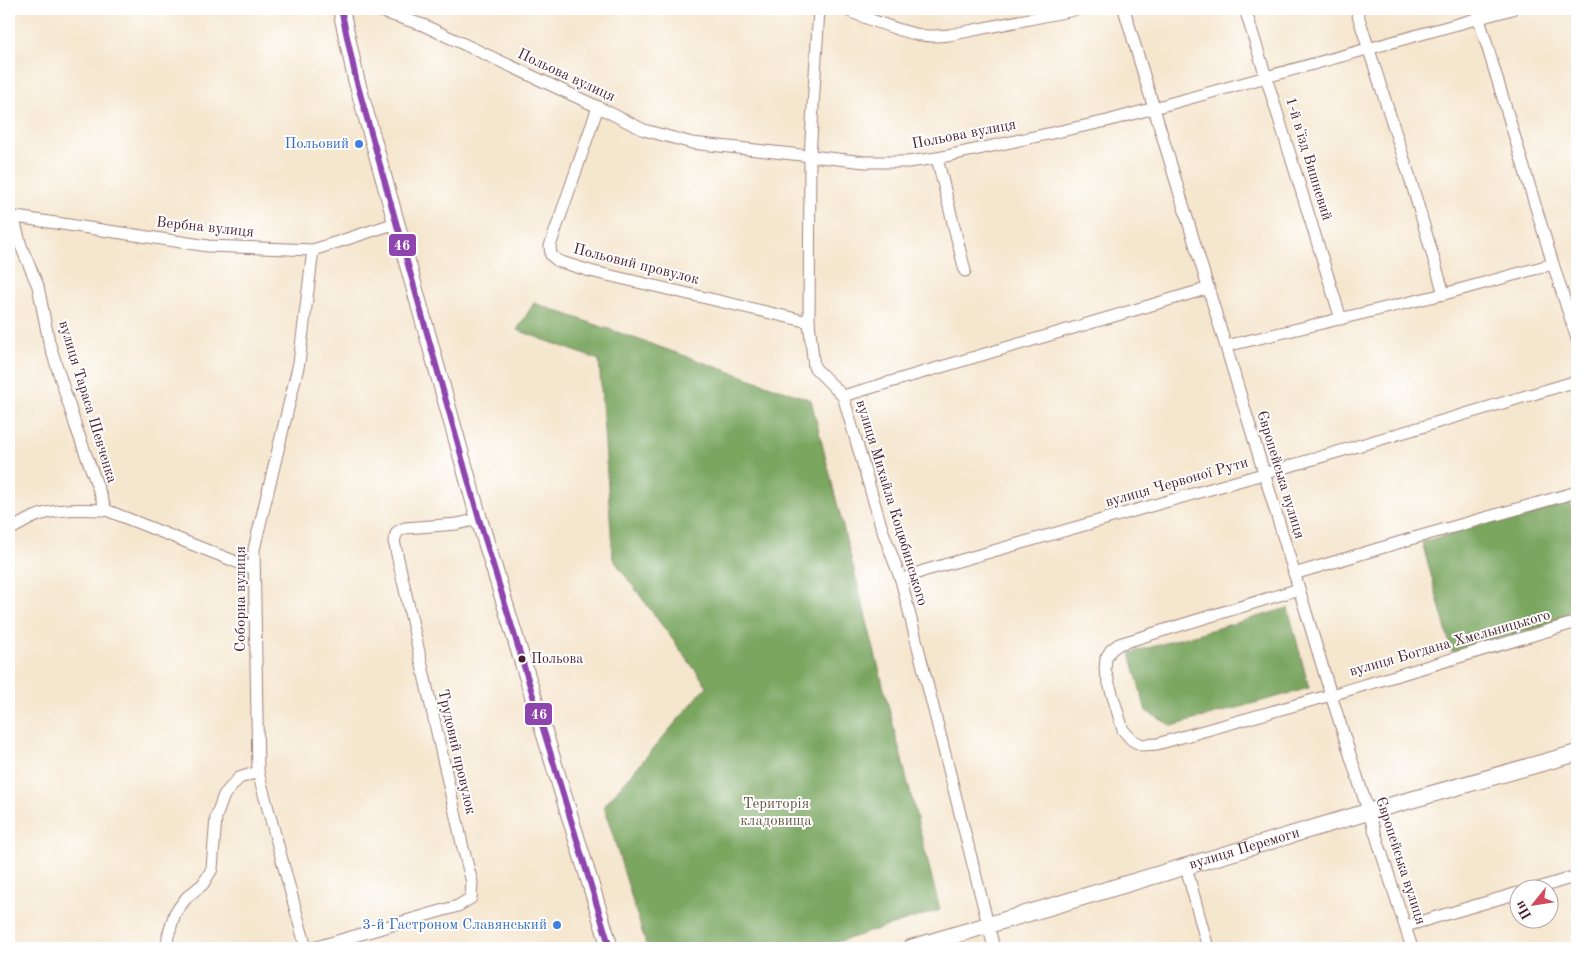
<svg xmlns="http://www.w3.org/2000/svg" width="1586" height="957" viewBox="0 0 1586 957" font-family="'Old Standard TT',serif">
<rect width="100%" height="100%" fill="#fff"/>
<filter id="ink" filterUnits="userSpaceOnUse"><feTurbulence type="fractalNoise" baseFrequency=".02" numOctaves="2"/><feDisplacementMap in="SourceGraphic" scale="10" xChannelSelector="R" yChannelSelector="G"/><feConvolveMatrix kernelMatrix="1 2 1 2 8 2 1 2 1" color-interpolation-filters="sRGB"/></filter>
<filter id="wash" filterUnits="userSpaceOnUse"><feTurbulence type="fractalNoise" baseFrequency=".0096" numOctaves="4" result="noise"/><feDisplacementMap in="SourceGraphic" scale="20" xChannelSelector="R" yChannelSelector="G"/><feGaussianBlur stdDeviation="1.12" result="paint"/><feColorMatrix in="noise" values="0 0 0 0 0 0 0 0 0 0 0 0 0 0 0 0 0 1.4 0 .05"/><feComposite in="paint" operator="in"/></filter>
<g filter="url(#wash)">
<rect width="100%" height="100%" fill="#f5e6ce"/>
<!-- forest -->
<g fill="#7aa660" stroke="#626246">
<polygon points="534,303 811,400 940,910 818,948 647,948 604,806 707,686 613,559 599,360 517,330"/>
<polygon points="1569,499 1577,529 1577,617 1452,652 1422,542"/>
<polygon points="1288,608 1309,688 1172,726 1146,711 1130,653"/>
</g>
</g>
<g filter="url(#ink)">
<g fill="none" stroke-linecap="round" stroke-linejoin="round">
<defs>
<g id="street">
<polyline points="374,9 423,25 598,107 644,130 692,143 865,162 908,162 937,158 1107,121 1512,9"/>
<polyline points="819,9 810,156 809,322 814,367 843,396 882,529 901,580 994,948"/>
<path d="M 843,9 C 868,18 896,31 921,35 C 930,37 940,36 949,35 L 1079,9"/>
<polyline points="1124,9 1331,695 1412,948"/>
<polyline points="1245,9 1341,319"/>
<polyline points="1356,9 1410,178 1444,294"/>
<polyline points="598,107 550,246 551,255 558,261 590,271 809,322"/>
<polyline points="937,158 965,271"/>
<polyline points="9,216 208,246 313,250 396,223"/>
<polyline points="13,216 21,246 38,286 49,342 76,427 106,510"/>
<polyline points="1553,264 1577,339"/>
<polyline points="1226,346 1444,294 1553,264 1476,9"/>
<polyline points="843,396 1209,288"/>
<path d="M 9,530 C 17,526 25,521 34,517 C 56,508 82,509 106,510 L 254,569"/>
<polyline points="1294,574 1414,538 1577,492"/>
<polyline points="901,580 923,571 1263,474 1577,381"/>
<polyline points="1299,589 1119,644 1111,650 1106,658 1105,670 1123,730 1132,740 1142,745 1157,744 1331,695 1577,622"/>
<polyline points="1186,867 1208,948"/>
<polyline points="1532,890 1577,876"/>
<polyline points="1406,926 1518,893"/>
<polyline points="167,948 168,936 175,913 187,897 203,884 212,869 216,817 224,795 239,778 258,772"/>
<polyline points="306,948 258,772 254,549 299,363 313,250"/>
<polyline points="313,948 458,906 471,898 472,882 463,848 394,541 397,532 405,528 457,524 479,519"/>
</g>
<g id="secondary">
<polyline points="341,9 356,79 479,519 610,948"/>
<path id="s1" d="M 911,948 L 1368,812 L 1577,753"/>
</g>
</defs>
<!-- street casing -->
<use href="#street" stroke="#a0827c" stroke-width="13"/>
<!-- secondary casing -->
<use href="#secondary" stroke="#a0827c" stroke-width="18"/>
<!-- street -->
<use href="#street" stroke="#fff" stroke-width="11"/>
<!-- secondary -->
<use href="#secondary" stroke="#fff" stroke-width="16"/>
<defs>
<polyline id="bus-1" points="341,9 356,79 479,519 610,948"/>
</defs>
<!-- bus-1 casing -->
<use href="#bus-1" stroke="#fff" stroke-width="10"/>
<!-- bus-1 -->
<use href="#bus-1" stroke="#8e44ad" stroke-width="6"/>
</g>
</g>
<!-- markers -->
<g fill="#3f7fe0" stroke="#fff" stroke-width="2">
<circle cx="359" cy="144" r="5"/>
<circle cx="557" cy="925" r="5"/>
</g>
<circle fill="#4a1f2b" stroke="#fff" stroke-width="2" cx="522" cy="659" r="4.5"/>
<g text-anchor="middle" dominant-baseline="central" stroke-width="4" stroke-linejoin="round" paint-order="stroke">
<!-- bus labels -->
<g font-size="14" fill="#4a1f2b" stroke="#fff" text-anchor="start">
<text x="531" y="659">Польова</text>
</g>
<!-- street labels -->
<g font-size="15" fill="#4a1f2b" stroke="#fff">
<text transform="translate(566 76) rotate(25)">Польова вулиця</text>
<text transform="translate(964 135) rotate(-11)">Польова вулиця</text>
<text transform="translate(1308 159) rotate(73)">1-й в'їзд Вишневий</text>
<text transform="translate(205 228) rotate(6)">Вербна вулиця</text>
<text transform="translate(636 265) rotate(14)">Польовий провулок</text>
<text transform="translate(87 402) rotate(73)">вулиця Тараса Шевченка</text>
<text transform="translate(1280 475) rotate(73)">Європейська вулиця</text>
<text transform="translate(1177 483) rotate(-16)">вулиця Червоної Рути</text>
<text transform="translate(891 503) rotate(73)">вулиця Михайла Коцюбинського</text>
<text transform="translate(241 599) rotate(-90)">Соборна вулиця</text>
<text transform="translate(1450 644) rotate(-16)">вулиця Богдана Хмельницького</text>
<text transform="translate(456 752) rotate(77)">Трудовий провулок</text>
<text stroke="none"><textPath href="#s1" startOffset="348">вулиця Перемоги</textPath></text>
<text transform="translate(1400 861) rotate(72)">Європейська вулиця</text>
</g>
<!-- shop labels -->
<g font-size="15" fill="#366cbe" stroke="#fff" text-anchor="end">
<text x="349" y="144">Польовий</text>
<text x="547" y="925">3-й Гастроном Славянський</text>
</g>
<!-- park labels -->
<g font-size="15" fill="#665742" stroke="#fff">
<text x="776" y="804">Територія<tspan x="776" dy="17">кладовища</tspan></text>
</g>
</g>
<g stroke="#fff" stroke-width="2">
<rect x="388" y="233" width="29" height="24" rx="5" fill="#8e44ad"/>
<rect x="524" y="702" width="29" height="24" rx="5" fill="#8e44ad"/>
</g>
<g font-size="14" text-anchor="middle" font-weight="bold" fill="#fff">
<text x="402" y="250">46</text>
<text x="539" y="719">46</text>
</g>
<!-- margin -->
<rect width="1586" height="957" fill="none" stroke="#fff" stroke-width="30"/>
<!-- north arrow -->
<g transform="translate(1534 904) rotate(240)"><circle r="24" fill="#ffffff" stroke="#b7a5aa"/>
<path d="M0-4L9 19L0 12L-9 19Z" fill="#d1495b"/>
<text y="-8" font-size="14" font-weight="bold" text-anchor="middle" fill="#4a1f2b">Пн</text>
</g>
</svg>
